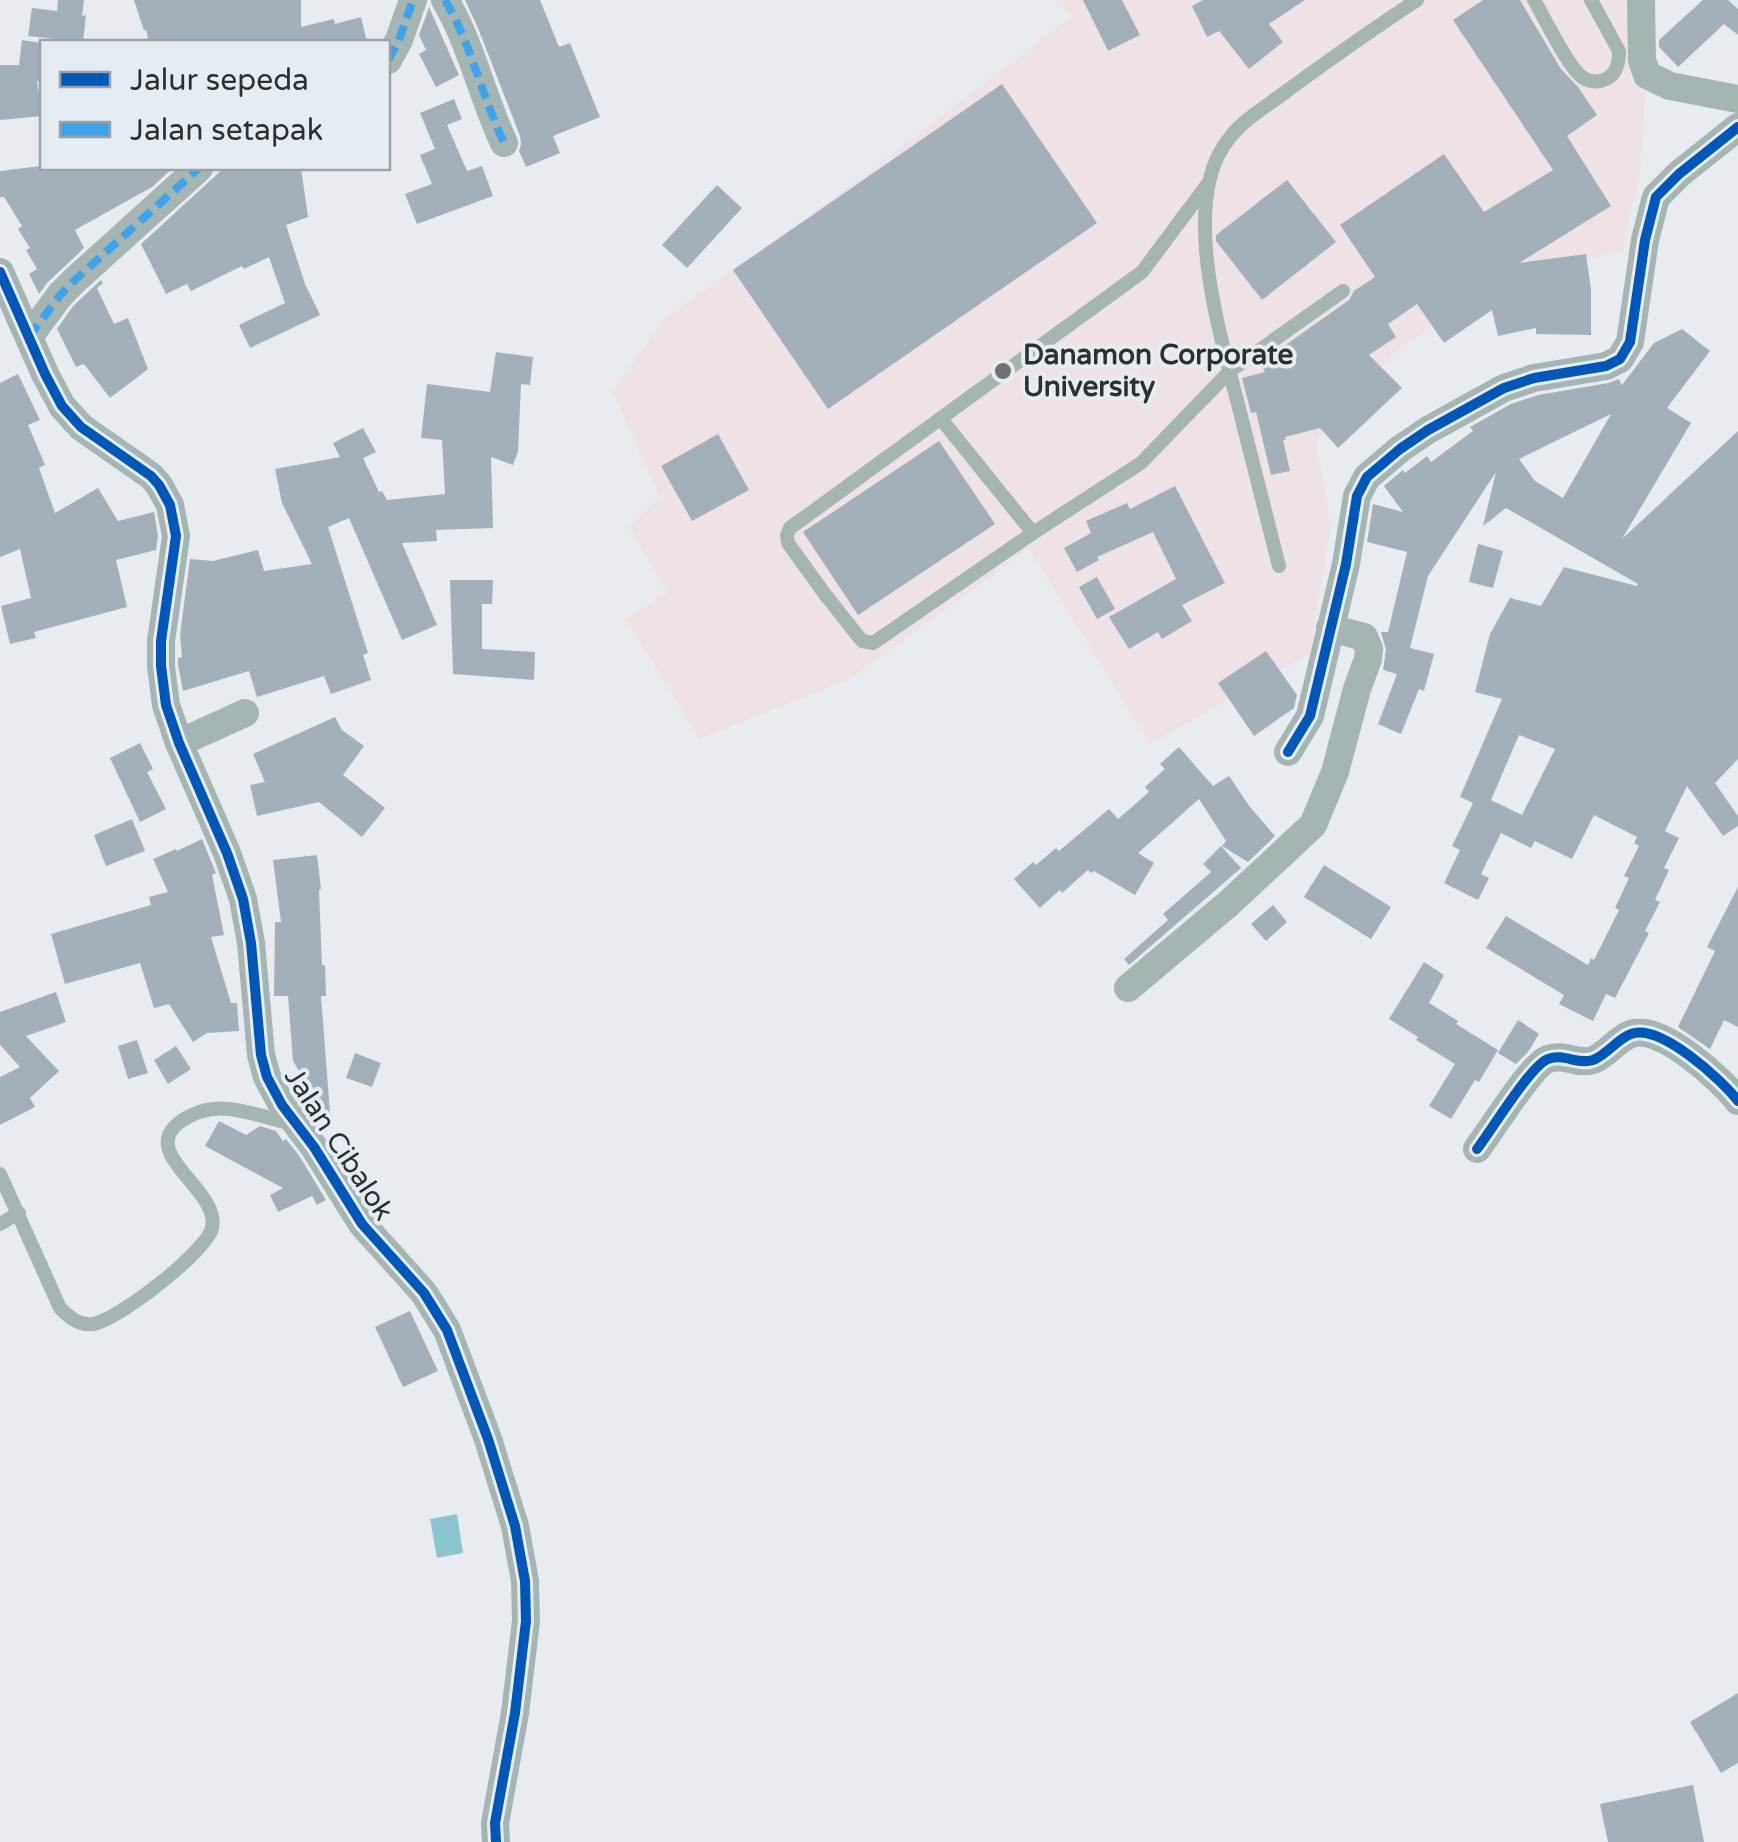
<svg xmlns="http://www.w3.org/2000/svg" width="1738" height="1842" viewBox="0 0 1738 1842" font-family="'Varela Round',sans-serif">
<rect width="100%" height="100%" fill="#e8ecf0"/>
<!-- education -->
<polygon fill="#efe2e6" points="1054,0 1651,0 1640,175 1622,251 1537,271 1480,293 1396,352 1316,440 1331,526 1310,654 1150,744 1029,549 850,679 699,739 626,619 667,593 629,526 660,498 612,391 664,319 846,189 1072,16"/>
<!-- water -->
<polygon fill="#8bc6d0" points="457,1514 463,1553 437,1558 430,1519"/>
<!-- building -->
<g fill="#a4b0b9" fill-rule="evenodd">
<polygon points="58,0 84,0 82,16 86,15 83,42 28,36 32,8 57,11"/>
<polygon points="134,0 301,0 301,27 334,19 335,24 361,17 367,42 149,42 146,30 144,31"/>
<polygon points="465,0 540,0 559,47 570,43 600,117 553,136 560,153 526,167 519,151 521,144 520,136 478,28"/>
<polygon points="1083,0 1122,0 1140,35 1108,51"/>
<polygon points="1203,0 1305,0 1269,24 1283,42 1249,69 1219,31 1207,37 1192,6"/>
<polygon points="1483,0 1520,0 1561,69 1578,87 1597,115 1567,136 1611,206 1519,263 1586,254 1591,289 1591,335 1536,334 1536,328 1498,336 1492,310 1444,343 1417,304 1388,324 1396,337 1369,355 1402,388 1338,448 1320,428 1285,437 1286,440 1283,440 1290,471 1271,475 1256,412 1251,413 1242,378 1265,372 1260,363 1349,300 1354,291 1375,277 1340,225 1444,154 1484,212 1553,170 1453,20"/>
<polygon points="1703,0 1728,0 1738,9 1738,35 1724,24 1678,67 1659,47 1659,40"/>
<polygon points="429,7 459,75 436,87 419,54 426,50 419,35"/>
<polygon points="22,40 42,43 42,82 37,81 42,116 0,120 0,65 19,65"/>
<polygon points="1002,84 1097,223 828,409 733,270"/>
<polygon points="454,99 462,119 447,125 467,171 482,166 493,196 417,224 405,194 432,184 420,155 435,149 420,113"/>
<polygon points="40,166 40,168 173,168 152,187 75,230 84,248 47,283 39,294 29,274 37,269 26,250 30,248 18,229 22,226 4,197 0,197 0,171"/>
<polygon points="224,168 301,168 308,217 286,225 305,284 320,315 250,348 239,325 285,303 269,257 244,269 242,266 191,291 187,284 166,294 141,244"/>
<polygon points="1287,180 1336,242 1262,300 1216,241 1216,235"/>
<polygon points="717,185 742,208 687,268 662,245"/>
<polygon points="101,280 103,283 97,288 114,324 128,318 148,369 110,398 84,364 76,367 57,329 73,306"/>
<path d="M 1682,329 L 1710,351 L 1667,408 L 1691,423 L 1622,539 L 1738,431 L 1738,759 L 1715,783 L 1738,816 L 1738,826 L 1723,836 L 1687,786 L 1665,831 L 1679,838 L 1664,868 L 1669,870 L 1655,900 L 1660,902 L 1645,931 L 1649,933 L 1615,998 L 1606,994 L 1593,1021 L 1559,1004 L 1564,995 L 1486,948 L 1506,916 L 1588,965 L 1591,958 L 1594,960 L 1619,910 L 1615,908 L 1629,878 L 1624,876 L 1639,846 L 1634,843 L 1637,837 L 1594,815 L 1572,859 L 1535,841 L 1531,848 L 1501,833 L 1481,874 L 1489,878 L 1478,900 L 1444,883 L 1460,850 L 1452,846 L 1473,803 L 1460,797 L 1502,699 L 1475,692 L 1490,634 L 1510,598 L 1541,606 L 1564,567 L 1637,586 L 1638,584 L 1506,508 L 1483,526 L 1496,472 L 1428,576 L 1410,648 L 1434,654 L 1424,691 L 1419,689 L 1401,734 L 1378,724 L 1397,674 L 1383,670 L 1386,650 L 1381,632 L 1388,632 L 1407,552 L 1367,542 L 1373,504 L 1403,512 L 1384,486 L 1403,470 L 1405,473 L 1427,456 L 1431,462 L 1473,431 L 1470,427 L 1511,404 L 1538,395 L 1609,383 L 1619,379 L 1622,385 L 1654,343 ZM 1611,414 L 1563,498 L 1535,481 L 1519,459 ZM 1519,735 L 1555,749 L 1522,815 L 1491,800 Z"/>
<polygon points="496,352 533,357 530,385 521,384 518,452 513,465 491,457 493,528 436,530 437,541 402,543 437,625 402,640 349,518 328,527 368,653 363,655 371,680 331,694 324,676 257,697 249,671 183,691 178,665 178,658 182,657 180,635 190,559 213,561 258,550 264,571 312,564 282,503 275,469 340,457 333,443 363,428 376,452 363,458 379,492 382,491 387,500 445,494 442,440 421,438 427,384 490,392"/>
<polygon points="18,374 40,420 28,425 45,465 39,468 55,513 98,488 118,521 154,512 158,536 156,550 116,560 127,607 34,632 36,638 10,644 1,606 31,598 20,549 0,557 0,383"/>
<polygon points="718,434 749,490 692,521 661,466"/>
<polygon points="939,441 995,524 858,615 803,532"/>
<polygon points="1175,486 1225,583 1182,605 1192,621 1162,639 1158,632 1129,649 1109,617 1176,579 1153,532 1097,557 1099,560 1077,572 1064,548 1091,533 1086,521 1127,503 1130,509"/>
<polygon points="1478,544 1503,551 1493,588 1469,582"/>
<polygon points="1097,577 1115,609 1097,619 1079,587"/>
<polygon points="450,580 493,580 492,604 482,604 482,649 535,652 534,680 453,674"/>
<polygon points="1266,651 1297,695 1294,708 1254,736 1218,683"/>
<polygon points="335,717 342,730 364,746 343,775 385,808 362,837 319,802 257,816 250,785 265,782 253,754"/>
<polygon points="140,743 153,769 147,772 166,809 140,822 110,758"/>
<polygon points="1179,747 1213,786 1229,776 1250,807 1275,836 1248,862 1222,846 1226,841 1199,799 1138,853 1154,863 1135,895 1094,871 1091,873 1088,870 1062,893 1060,890 1040,908 1014,879 1033,862 1036,865 1056,848 1059,851 1109,809 1118,819 1149,792 1145,787 1165,769 1160,764"/>
<polygon points="132,819 145,851 106,866 94,835"/>
<polygon points="202,839 216,873 212,875 224,935 211,937 231,1003 237,1003 239,1031 207,1033 193,1042 169,1004 154,1008 140,963 65,984 51,934 151,905 149,897 168,892 153,859 176,849 177,851"/>
<polygon points="1221,846 1241,868 1129,965 1124,959 1168,920 1163,914 1211,872 1203,864"/>
<polygon points="317,855 321,889 319,890 322,965 325,965 326,996 321,996 331,1126 324,1132 313,1117 322,1110 293,1061 288,996 274,996 275,922 281,922 273,860"/>
<polygon points="1324,865 1391,907 1371,939 1304,897"/>
<polygon points="1738,887 1738,1027 1724,1020 1710,1049 1678,1027 1715,951 1707,947"/>
<polygon points="1273,905 1287,922 1266,941 1251,924"/>
<polygon points="1424,962 1444,975 1429,1003 1458,1021 1456,1024 1498,1050 1479,1082 1475,1080 1451,1119 1429,1106 1455,1064 1416,1040 1418,1037 1389,1019"/>
<polygon points="56,992 66,1022 26,1036 59,1071 30,1098 35,1107 0,1125 0,1077 20,1067 0,1045 0,1012"/>
<polygon points="1518,1020 1539,1034 1528,1052 1516,1064 1498,1053"/>
<polygon points="137,1040 148,1073 128,1079 118,1046"/>
<polygon points="176,1046 191,1069 168,1084 154,1060"/>
<polygon points="355,1053 381,1063 372,1087 346,1078"/>
<polygon points="219,1121 246,1135 260,1126 276,1131 283,1141 286,1139 300,1157 326,1200 317,1205 312,1196 278,1212 270,1195 283,1188 205,1146"/>
<polygon points="410,1311 438,1371 403,1387 375,1327"/>
<polygon points="1738,1693 1738,1763 1721,1773 1690,1722"/>
<polygon points="1693,1785 1704,1842 1608,1842 1600,1804"/>
</g>
<g fill="none" stroke-linecap="round" stroke-linejoin="round">
<!-- service -->
<g stroke="#a5b5b4" stroke-width="14">
<path d="M 1534,0 C 1544,17 1568,67 1582,77 C 1589,82 1598,83 1606,79 C 1617,74 1619,63 1619,51 L 1591,0"/>
<polyline points="1207,185 1142,272 790,528 787,535 788,543 824,593 862,641 873,643 879,639 1033,533 1141,463 1230,371 1343,291"/>
<polyline points="941,419 1033,533"/>
<path d="M 1279,566 C 1266,515 1253,463 1240,412 C 1222,340 1178,203 1228,140 C 1241,122 1262,109 1280,96 C 1325,63 1370,31 1417,0"/>
<path d="M 0,1174 L 60,1308 C 69,1317 79,1326 93,1324 C 118,1320 206,1252 212,1228 C 221,1190 137,1154 180,1122 C 216,1096 252,1114 291,1124"/>
<polyline points="0,1224 19,1213"/>
</g>
<!-- minor -->
<g stroke="#a5b5b4" stroke-width="28">
<path d="M 445,0 C 471,44 482,96 504,143"/>
<polyline points="1641,0 1642,60 1647,75 1670,86 1738,99"/>
<polyline points="388,60 399,40 413,0"/>
<polyline points="0,272 45,374 62,406 81,427 151,476 159,485 170,505 176,536 161,641 161,666 166,705 179,743 227,853 243,899 251,943 261,1055 267,1077 282,1105 314,1147 362,1224 424,1293 447,1330 488,1439 515,1526 525,1581 526,1621 515,1713 495,1823 496,1842"/>
<polyline points="29,337 60,295 76,279 199,168"/>
<polyline points="179,743 245,713"/>
<polyline points="1288,752 1310,716 1346,564 1357,496 1367,477 1400,449 1428,430 1504,388 1534,378 1606,366 1620,359 1630,342 1645,240 1656,197 1679,174 1738,127"/>
<polyline points="1128,988 1228,904 1313,825 1335,772 1357,689 1368,659 1369,649 1364,637 1330,628"/>
<path d="M 1477,1149 C 1491,1131 1531,1065 1548,1059 C 1564,1053 1577,1065 1593,1060 C 1608,1054 1617,1039 1631,1034 C 1660,1023 1722,1080 1738,1101"/>
</g>
<!-- quiet -->
<g stroke="#3ea3eb" stroke-width="8" stroke-dasharray="15 8" stroke-linecap="butt">
<path d="M 445,0 C 471,44 482,96 504,143"/>
<polyline points="388,60 399,40 413,0"/>
<polyline points="29,337 60,295 76,279 199,168"/>
</g>
<defs>
<g id="cycleway">
<polyline points="0,272 45,374 62,406 81,427 151,476 159,485 170,505 176,536 161,641 161,666 166,705 179,743 227,853 243,899 251,943 261,1055 267,1077 282,1105 314,1147 362,1224 424,1293 447,1330 488,1439 515,1526 525,1581 526,1621 515,1713 495,1823 496,1842"/>
<polyline points="1288,752 1310,716 1346,564 1357,496 1367,477 1400,449 1428,430 1504,388 1534,378 1606,366 1620,359 1630,342 1645,240 1656,197 1679,174 1738,127"/>
<path d="M 1477,1149 C 1491,1131 1531,1065 1548,1059 C 1564,1053 1577,1065 1593,1060 C 1608,1054 1617,1039 1631,1034 C 1660,1023 1722,1080 1738,1101"/>
</g>
</defs>
<!-- cycleway casing -->
<use href="#cycleway" stroke="#e5edf3" stroke-width="16"/>
<!-- cycleway -->
<use href="#cycleway" stroke="#0057b8" stroke-width="10"/>
</g>
<!-- markers -->
<circle fill="#6e7274" stroke="#e5edf3" stroke-width="4" cx="1003" cy="371" r="10"/>
<g text-anchor="middle" dominant-baseline="central" stroke-width="8" stroke-linejoin="round" paint-order="stroke">
<!-- poi labels -->
<g font-size="28" font-weight="bold" fill="#2d3032" stroke="#e5edf3" text-anchor="start">
<text x="1023" y="355">Danamon Corporate<tspan x="1023" dy="32">University</tspan></text>
</g>
<!-- street labels -->
<g font-size="28" fill="#2d3032" stroke="#e5edf3">
<text transform="translate(339 1144) rotate(57)">Jalan Cibalok</text>
</g>
</g>
<!-- legend -->
<rect x="40" y="40" width="350" height="130" fill="#e5edf3" stroke="#9ba1a6" stroke-width="2.5"/>
<rect x="60" y="72" width="50" height="15" fill="#0057b8" stroke="#9ba1a6" stroke-width="2.5"/>
<text x="130" y="90" font-size="30" fill="#2d3032">Jalur sepeda</text>
<rect x="60" y="122" width="50" height="15" fill="#3ea3eb" stroke="#9ba1a6" stroke-width="2.5"/>
<text x="130" y="140" font-size="30" fill="#2d3032">Jalan setapak</text>
</svg>
